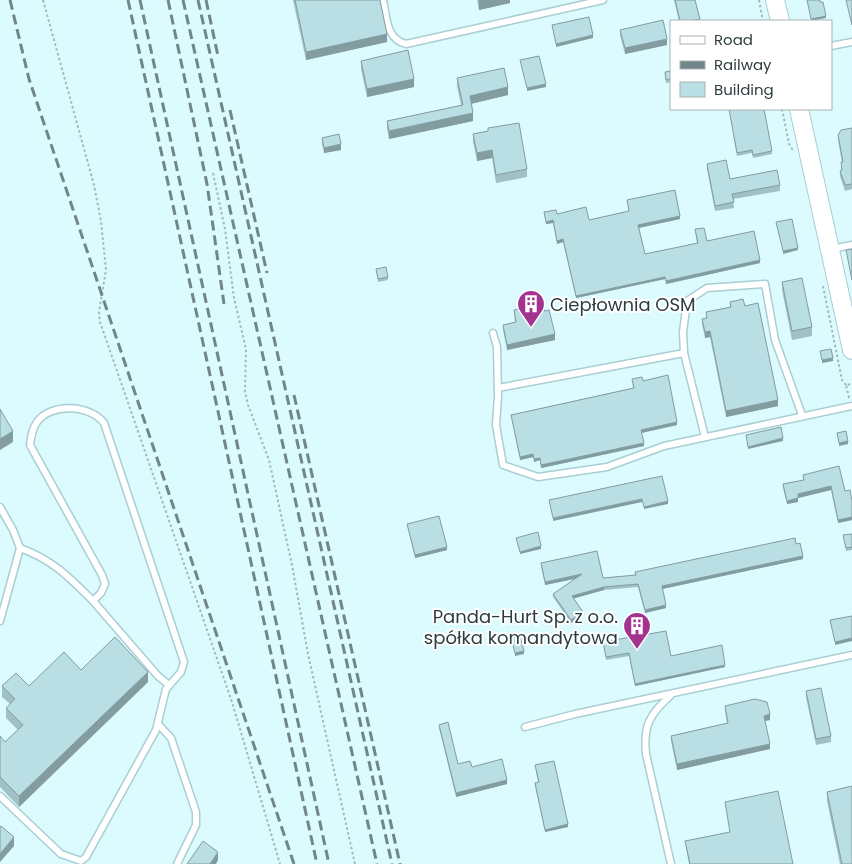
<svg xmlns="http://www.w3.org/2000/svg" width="852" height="864" viewBox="0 0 852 864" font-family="Poppins,sans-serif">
<rect width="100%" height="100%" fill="#dcfbfe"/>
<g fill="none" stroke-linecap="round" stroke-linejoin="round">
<defs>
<g id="lane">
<path d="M 383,0 C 387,18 386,39 406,44 L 603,0"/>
<polyline points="831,46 852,42"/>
<polyline points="831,249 852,245"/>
<polyline points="493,333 497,347 498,396 496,425 503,465 538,477 607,467 664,446 852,406"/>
<polyline points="684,353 705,437"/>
<polyline points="498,388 684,353 683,332 687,301 707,288 765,284 775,340 802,415"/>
<polyline points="0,507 13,530 20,548 0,621"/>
<path d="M 20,548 C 53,560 69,577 93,601"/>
<path d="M 671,695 C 650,714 643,725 646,754 L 671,864"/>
<polyline points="158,724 171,738 196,812 196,825 177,864"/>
<polyline points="525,727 575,714 852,655"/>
<path d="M 0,796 L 61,854 L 81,861 L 86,857 L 156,730 L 166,689 L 181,672 L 184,662 L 104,423 C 90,404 50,403 37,422 C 32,429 31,437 30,445 L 102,575 L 105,584 L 101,593 L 93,601 L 158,676 L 169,685"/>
</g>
<g id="secondary">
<polyline points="775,0 780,21"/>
<polyline points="799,109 852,350"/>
</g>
</defs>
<!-- lane casing -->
<use href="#lane" stroke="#a9ced3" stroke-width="9"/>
<!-- secondary casing -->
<use href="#secondary" stroke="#a9ced3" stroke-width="20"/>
<!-- path -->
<g stroke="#a0babc" stroke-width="2" stroke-dasharray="2.5 2.5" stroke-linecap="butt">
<polyline points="43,0 94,185 101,221 106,270 99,312 100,322 232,702 280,864"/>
<polyline points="759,0 763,21"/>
<polyline points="782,109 789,144 794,152"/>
<polyline points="213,173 225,229 234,298 246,349 245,392 248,405 269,460 292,565 308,654 355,864"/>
<polyline points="823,286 842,380 846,385"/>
<polyline points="849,398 846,385 852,384"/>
</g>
<!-- lane -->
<use href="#lane" stroke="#fff" stroke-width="6"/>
<!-- secondary -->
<use href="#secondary" stroke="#fff" stroke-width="18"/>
<!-- rail -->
<g stroke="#718689" stroke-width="3" stroke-dasharray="10 5" stroke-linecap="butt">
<polyline points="10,0 29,79 294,864"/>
<polyline points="128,0 317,864"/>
<polyline points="140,0 329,864"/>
<polyline points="168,0 207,184 224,304"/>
<polyline points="183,0 377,864"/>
<polyline points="198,0 392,864"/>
<polyline points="206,0 218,56"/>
<polyline points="230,110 267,273"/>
<polyline points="294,395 400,864"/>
</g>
</g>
<!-- wall -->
<g fill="#9fc0c4">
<polygon points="293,0 380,0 387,42 306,60"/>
<polygon points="477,0 510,0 510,3 479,10"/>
<polygon points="674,0 695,0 700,21 679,21"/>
<polygon points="620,30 667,45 625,54 620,35"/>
<polygon points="361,61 414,87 367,97 361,69"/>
<polygon points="671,71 671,82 666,83 665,72"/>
<polygon points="457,78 508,95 471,104 473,121 389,139 387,129 387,121 461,105 457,86"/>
<polygon points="729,109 764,109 772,154 753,158 752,153 737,156"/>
<polygon points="488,128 527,169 527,177 496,183 492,158 477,161 473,142 473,134 488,131"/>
<polygon points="852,128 852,189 845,191 840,176 840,171 841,171 841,162 842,162 838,140 838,135"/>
<polygon points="322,138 341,150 324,153 322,144"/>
<polygon points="707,164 730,179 780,185 780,191 733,199 734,208 715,211 707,169"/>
<polygon points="627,200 680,219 639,228 645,254 697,244 695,229 707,241 760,263 666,284 665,279 576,298 563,242 557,244 553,223 546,224 544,212 589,220 629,211"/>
<polygon points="376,269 388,277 388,280 378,282"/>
<polygon points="782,282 812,327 812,336 792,340 782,290"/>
<polygon points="730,302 745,306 778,406 726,417 710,337 705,338 702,324 702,319 706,318 706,312 730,307"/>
<polygon points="514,310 544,311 555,340 507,350 503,330 503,325 515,322"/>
<polygon points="632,379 643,381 677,425 641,433 644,446 541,468 540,460 534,462 533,457 520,460 511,415 633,388"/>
<polygon points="803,475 845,491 852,501 852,520 838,523 831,490 798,498 798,502 787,504 783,488 783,484 803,480"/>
<polygon points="407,524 447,550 415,558"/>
<polygon points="852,534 852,550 846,551 843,535"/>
<polygon points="796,544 803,559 662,589 666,608 645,613 638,587 604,590 574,598 583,614 571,623 553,597 553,594 576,579 545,585 541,566 541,563 603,578 635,575 635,572"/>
<polygon points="603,642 725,667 635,686 629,656 606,660"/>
<polygon points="81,670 148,682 19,807 0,787 0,736 5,742 18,730 6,718 6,708 10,704 2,697 2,686 29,686"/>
<polygon points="806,691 831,736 831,742 816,745 806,697"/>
<polygon points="725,706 770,720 765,721 770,749 677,770 671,741 671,736 727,723 725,711"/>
<polygon points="439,725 458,764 472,767 507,784 456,797 439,728"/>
<polygon points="535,765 568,827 545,832 535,786 535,783 538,782"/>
<polygon points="827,792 852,864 840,864 827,801"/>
<polygon points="725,802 793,864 689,864 685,841 730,832"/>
</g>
<!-- shaded-wall -->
<g fill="#829ca0">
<polygon points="479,0 510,0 510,3 479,10"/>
<polygon points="826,16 826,18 811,21 811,19"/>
<polygon points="387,34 387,42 306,60 306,52"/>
<polygon points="593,35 593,38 556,47 556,44"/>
<polygon points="667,39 667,45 625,54 625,48"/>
<polygon points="414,79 414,87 367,97 367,89"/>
<polygon points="546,84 546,87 527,91 527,88"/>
<polygon points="508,87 508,95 470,104 470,96"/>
<polygon points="473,113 473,121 389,139 389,131"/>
<polygon points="341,144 341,150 324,153 324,148"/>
<polygon points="492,150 492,158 477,161 477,153"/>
<polygon points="680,216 680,219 638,228 638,225"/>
<polygon points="553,220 553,223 546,224 546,222"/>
<polygon points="563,239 563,242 557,244 557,241"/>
<polygon points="798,248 798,250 783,254 783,251"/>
<polygon points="760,260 760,263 666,284 666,281"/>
<polygon points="665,277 665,279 576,298 576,296"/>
<polygon points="710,331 710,337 705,338 705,332"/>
<polygon points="555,334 555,340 507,350 507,345"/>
<polygon points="833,358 833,361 822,363 822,360"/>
<polygon points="778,400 778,406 726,417 726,411"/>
<polygon points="677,422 677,425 641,433 641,430"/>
<polygon points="13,431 13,442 0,450 0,439"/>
<polygon points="783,438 783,441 748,449 748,447"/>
<polygon points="848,441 848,444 839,446 839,443"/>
<polygon points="644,443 644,446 541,468 541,465"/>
<polygon points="533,454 533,457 520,460 520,457"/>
<polygon points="540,458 540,460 534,462 534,459"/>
<polygon points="831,486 831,490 798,498 798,494"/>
<polygon points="798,498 798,502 787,504 787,501"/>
<polygon points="642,499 642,502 553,521 553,518"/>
<polygon points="668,501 668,504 644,509 644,507"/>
<polygon points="852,517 852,520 838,523 838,520"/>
<polygon points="541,546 541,549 520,554 520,552"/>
<polygon points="447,547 447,550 415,558 415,555"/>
<polygon points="803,556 803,559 662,589 662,586"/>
<polygon points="582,574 582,577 545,585 545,582"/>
<polygon points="604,587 604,590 572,599 572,596"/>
<polygon points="666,605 666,608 645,613 645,610"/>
<polygon points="583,612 583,614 571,623 571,620"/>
<polygon points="852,638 852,641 835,645 835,642"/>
<polygon points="524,651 524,654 515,656 515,653"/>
<polygon points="725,665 725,667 635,686 635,684"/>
<polygon points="148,672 148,682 19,807 19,796"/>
<polygon points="770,714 770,720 764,721 764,716"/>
<polygon points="770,744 770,749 677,770 677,764"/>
<polygon points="507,780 507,784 456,797 456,793"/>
<polygon points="568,824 568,827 545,832 545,830"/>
<polygon points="14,837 14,846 0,862 0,854"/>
<polygon points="218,852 218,860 216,864 210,864"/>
</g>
<!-- building -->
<g fill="#b9dfe4" stroke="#829ca0">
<polygon points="295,0 380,0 387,34 306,52"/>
<polygon points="675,0 695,0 700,19 690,21 680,21"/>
<polygon points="807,0 820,0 820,2 823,2 826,16 811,19"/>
<polygon points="846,0 852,0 852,25"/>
<polygon points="589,17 593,35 556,44 552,25"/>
<polygon points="663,20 667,39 625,48 620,30"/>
<polygon points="408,50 414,79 367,89 361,61"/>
<polygon points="539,56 546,84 527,88 520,60"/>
<polygon points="504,68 508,87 470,96 473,113 389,131 387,121 463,105 457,78"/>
<polygon points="671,71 671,79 666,80 665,72"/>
<polygon points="729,109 764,109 772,151 753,155 752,150 737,153"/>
<polygon points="519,123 527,169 496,175 492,150 477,153 473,134 488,131 488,128"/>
<polygon points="852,128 852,184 845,185 840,171 842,170 841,162 843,162 838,135 841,130"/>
<polygon points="339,134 341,144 324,148 322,138"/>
<polygon points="726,160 730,179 777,170 780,185 732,194 734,202 715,206 707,164"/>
<polygon points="675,190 680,216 638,225 645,254 698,243 695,229 704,228 707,241 754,231 760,260 666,281 665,277 576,296 563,239 557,241 553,220 546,222 544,212 556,210 557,214 586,207 589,220 629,211 627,200"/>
<polygon points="792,219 798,248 783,251 776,222"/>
<polygon points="852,249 852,280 846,250"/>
<polygon points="386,267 388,277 378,279 376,269"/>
<polygon points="802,278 812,327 792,331 782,282"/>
<polygon points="743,299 745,306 758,303 778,400 726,411 710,331 705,332 702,319 707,318 706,312 731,307 730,302"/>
<polygon points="543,304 544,311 549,310 555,334 507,345 503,325 516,322 514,310"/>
<polygon points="831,349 833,358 822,360 820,351"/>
<polygon points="668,375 677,422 641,430 644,443 541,465 540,458 534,459 533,454 520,457 511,415 634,388 632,379 642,377 643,381"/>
<polygon points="0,409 13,431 0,439"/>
<polygon points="781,427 783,438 748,447 746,435"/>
<polygon points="846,431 848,441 839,443 837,433"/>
<polygon points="839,466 845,491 850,490 852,501 852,517 838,520 831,486 798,494 798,498 787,501 783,484 804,480 803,475"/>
<polygon points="662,476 668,501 644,507 642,499 553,518 549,500"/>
<polygon points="439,516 447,547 415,555 407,524"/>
<polygon points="538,532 541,546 520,552 516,538"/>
<polygon points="852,534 852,547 846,548 843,535"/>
<polygon points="795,538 796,544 800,543 803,556 662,586 666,605 645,610 638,584 604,587 572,596 583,612 571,620 553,594 582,574 545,582 541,563 597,551 603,578 636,575 635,572"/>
<polygon points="852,616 852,638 835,642 830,620"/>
<polygon points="666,631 671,656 722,645 725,665 635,684 629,653 606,657 603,642"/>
<polygon points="520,636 524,651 515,653 511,638"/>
<polygon points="115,637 148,672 19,796 0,777 0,736 5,742 23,725 6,708 15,699 2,686 16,673 29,686 64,652 81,670"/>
<polygon points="821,688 831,736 816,739 806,691"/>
<polygon points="755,699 767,702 770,714 764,716 770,744 677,764 671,736 728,723 725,706"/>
<polygon points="448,722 458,764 470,761 472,767 502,759 507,780 456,793 439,725"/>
<polygon points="554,761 568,824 545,830 535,783 539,782 535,765"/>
<polygon points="852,786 852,864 842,864 827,792"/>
<polygon points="778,791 793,864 690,864 685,841 730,832 725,802"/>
<polygon points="1,826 14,837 0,854 0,827"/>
<polygon points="203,841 218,852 210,864 187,864"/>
</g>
<!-- icons -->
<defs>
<symbol id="building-pin" viewBox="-11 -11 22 30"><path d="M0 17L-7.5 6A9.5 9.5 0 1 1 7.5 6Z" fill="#a3338f" stroke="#fff"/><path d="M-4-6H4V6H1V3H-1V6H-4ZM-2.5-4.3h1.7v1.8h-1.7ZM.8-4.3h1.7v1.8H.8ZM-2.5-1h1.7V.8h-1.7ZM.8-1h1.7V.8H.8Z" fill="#fff"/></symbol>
</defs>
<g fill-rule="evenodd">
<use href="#building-pin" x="515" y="288" width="32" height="43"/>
<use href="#building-pin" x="621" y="610" width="32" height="43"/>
</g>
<g text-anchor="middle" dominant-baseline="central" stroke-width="4" stroke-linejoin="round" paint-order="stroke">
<!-- poi labels -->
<g font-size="18" fill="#2d3c3e" stroke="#fff" text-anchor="start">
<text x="550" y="304">Ciepłownia OSM</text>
<text x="618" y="616" text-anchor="end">Panda-Hurt Sp. z o.o.<tspan x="618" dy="21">spółka komandytowa</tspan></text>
</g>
</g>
<!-- legend -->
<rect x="670" y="20" width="162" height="90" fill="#ffffff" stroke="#abb1b2"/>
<rect x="680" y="36" width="25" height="8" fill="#ffffff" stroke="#abb1b2"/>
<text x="714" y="45" font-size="15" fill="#2d3c3e">Road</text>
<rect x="680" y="61" width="25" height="8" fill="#718689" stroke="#abb1b2"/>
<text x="714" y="70" font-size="15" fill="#2d3c3e">Railway</text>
<rect x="680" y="82" width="25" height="15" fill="#b9dfe4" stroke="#abb1b2"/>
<text x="714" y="95" font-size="15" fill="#2d3c3e">Building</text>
</svg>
